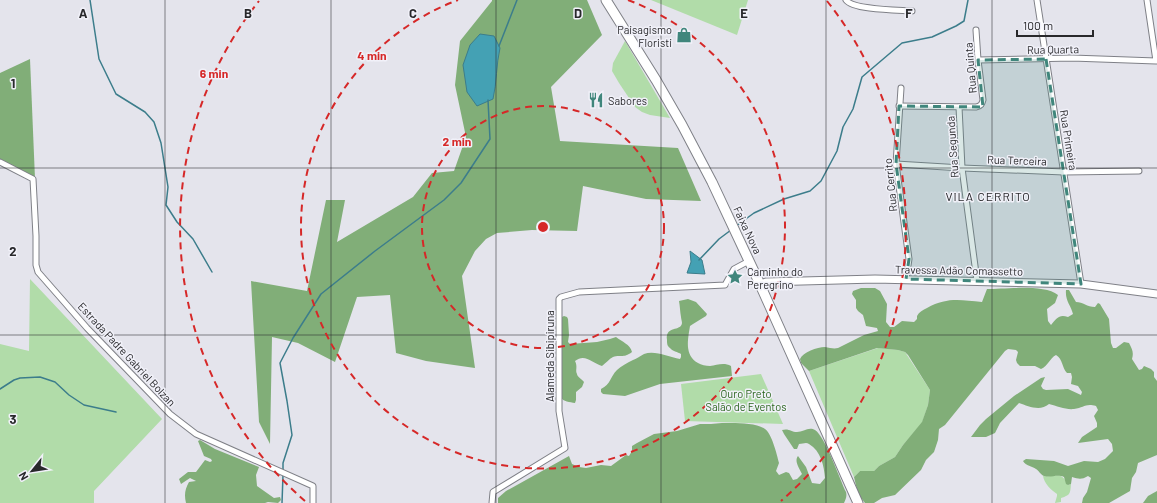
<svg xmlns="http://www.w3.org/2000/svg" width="1157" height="503" viewBox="0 0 1157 503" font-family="Barlow,sans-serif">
<rect width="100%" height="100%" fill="#e4e4ec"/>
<!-- green -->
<g fill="#b1dca9">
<polygon points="651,0 748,0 737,35"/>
<polygon points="625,41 670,118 650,115 642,112 635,107 619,83 612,71 613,63"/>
<polygon points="30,279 162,419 94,491 94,503 0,503 0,344 29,351"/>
<polygon points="878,348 898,350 905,352 930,390 928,405 922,423 903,445 895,457 879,466 874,471 860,471 854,477 809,371"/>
<polygon points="761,374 783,424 685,421 681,384"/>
<path d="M 1043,476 C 1058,478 1060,470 1068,485 L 1071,484 C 1070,493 1071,495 1061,498 L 1061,502 L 1055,503 L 1057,496 L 1057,494 C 1051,490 1044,483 1043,476 Z"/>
</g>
<!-- forest -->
<g fill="#81ae78">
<polygon points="492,0 587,0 602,35 551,87 560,141 678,148 701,201 646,199 583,186 577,231 532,230 497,233 486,239 475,251 462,276 475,368 426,361 396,353 390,295 357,297 335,362 298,343 272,337 270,444 259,422 251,281 307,291 326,200 345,200 337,242 413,197 432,173 454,171 466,137 455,85 460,41 492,1"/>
<polygon points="30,59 35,179 0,160 0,73"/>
<path d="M 861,288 L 875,288 L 880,291 L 887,304 L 886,322 L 890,327 L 894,327 L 902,321 L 914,322 L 917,319 L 917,316 C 919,312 923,310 927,308 C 947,297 960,300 982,302 L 987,289 C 1005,289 1044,284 1058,295 L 1055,303 L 1047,309 L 1048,321 L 1051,325 C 1057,318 1059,314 1068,317 L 1073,314 C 1071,305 1065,301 1066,290 L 1069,290 L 1076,302 C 1083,302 1087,307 1095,307 L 1098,303 L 1100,304 L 1109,319 L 1111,343 L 1113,348 L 1116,348 L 1124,342 L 1129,343 C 1132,349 1134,352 1132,359 L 1139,370 L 1142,369 L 1144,366 L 1151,369 L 1154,372 L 1154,377 L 1157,381 L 1157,455 L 1138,463 L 1136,472 L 1132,478 L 1130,491 L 1109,503 L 1082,503 L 1083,498 L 1087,492 L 1091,478 L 1088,476 C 1081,480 1079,479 1072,477 L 1071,484 L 1068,485 L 1066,484 L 1064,477 C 1057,474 1051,478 1044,476 C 1041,475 1039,471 1036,469 C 1032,466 1026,466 1023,461 L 1026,459 L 1054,461 L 1068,466 L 1084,461 L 1098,462 L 1105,459 L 1113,451 L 1112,444 L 1108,439 L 1078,443 L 1082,437 L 1097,427 L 1097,423 L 1094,416 L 1098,410 L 1096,406 C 1085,403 1084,408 1074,409 C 1066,410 1057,406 1049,404 C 1040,412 1028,406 1019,403 L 1000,423 L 995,433 L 986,437 L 971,437 L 980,425 L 986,419 L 1014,396 L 1041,378 L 1045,377 L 1041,386 L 1043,389 L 1046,390 L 1068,389 L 1081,395 L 1082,392 L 1078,386 L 1071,384 L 1072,377 L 1071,373 L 1067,373 C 1062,368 1063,359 1056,355 C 1050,358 1048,366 1041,369 L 1035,366 L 1020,366 L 1017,363 L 1016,360 L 1018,352 L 1016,350 L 1008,349 L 1005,351 L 945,425 L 939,429 L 938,440 L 934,452 L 926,460 L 921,470 L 895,495 L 882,498 L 874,503 L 865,503 L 858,494 L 854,477 L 860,471 L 874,471 L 879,466 L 895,457 L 903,445 L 922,422 L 928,405 L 930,390 L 908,355 L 905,352 L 898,350 L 877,348 L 809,371 L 801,363 L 800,359 C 803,352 817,347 825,347 C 830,348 834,349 838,348 L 864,335 L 878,331 L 877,328 L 866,326 L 863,315 L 858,311 L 856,308 L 856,300 L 852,294 L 853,291 Z"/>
<path d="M 688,299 L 696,302 L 707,314 L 706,316 L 693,324 L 690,326 C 688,339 684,355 698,363 C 701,365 706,366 710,366 C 717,365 724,362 731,366 L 732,376 L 660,384 L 625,396 L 603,394 L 601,392 L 601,389 C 611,384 610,377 617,370 C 621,366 627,363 633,360 C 636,359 640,356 644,354 C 655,350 668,357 680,359 L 681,357 L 681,354 C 678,352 672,351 670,348 C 667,346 667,343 667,340 C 665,325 681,332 682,323 C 682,322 681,318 681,317 C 680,312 680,306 679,301 Z"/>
<path d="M 564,316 L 567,317 L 568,319 L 569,335 L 568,342 L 570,344 L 597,342 L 610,339 L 616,337 C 622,342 630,344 632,352 C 623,359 620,354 613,357 C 609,359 606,363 602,366 C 592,363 585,353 575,361 C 578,367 575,370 577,374 C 577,377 582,379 584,382 L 582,387 L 576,392 L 576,400 L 575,403 C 570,402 563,402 561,397 L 562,317 Z"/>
<path d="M 722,423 C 734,423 755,422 765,429 C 772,434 777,455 779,463 L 776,471 L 779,475 L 786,472 L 789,473 L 793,480 L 797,479 L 802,474 C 799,468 794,461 798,456 L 806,467 L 812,483 L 820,484 L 825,478 C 824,466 821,451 809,444 C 806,442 803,444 799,444 L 797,449 L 794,449 L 784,434 L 782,430 C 789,428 791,432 797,432 C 803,432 809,426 815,430 C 825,436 840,480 846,492 C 847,496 846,499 844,503 L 498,503 L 498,498 L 506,491 L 569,456 L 572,464 L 579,467 L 586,468 L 601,465 L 611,466 L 626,455 L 629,456 L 632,451 L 632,446 L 637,443 L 654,434 L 677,431 L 700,424 L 711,424 Z"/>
<path d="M 200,440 L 215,449 L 259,467 L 256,475 L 257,486 L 274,498 L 280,497 L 281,500 L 278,503 L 268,502 L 265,503 L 186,503 C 184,495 185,489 189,482 L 196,481 L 190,478 L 181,484 L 179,479 L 188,472 L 196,472 L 205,460 L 210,462 L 212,461 L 211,459 L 204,456 L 198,441 Z"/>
<polygon points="1157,491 1157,503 1143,503 1148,496"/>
</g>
<!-- water -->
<g fill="#44a1b4" stroke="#3c7d8b">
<path d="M 480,34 L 494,36 L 500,48 C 496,65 497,82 493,99 L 477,106 L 467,92 L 463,65 L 470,45 Z"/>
<polygon points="690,251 702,260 705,274 687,273 691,262"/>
</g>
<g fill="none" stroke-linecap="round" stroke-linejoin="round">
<!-- stream -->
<g stroke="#3c7d8b" stroke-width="1.5">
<polyline points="90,0 99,59 116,94 145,112 154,122 161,143 168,187 166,205 177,222 193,239 212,272"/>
<polyline points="499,46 517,0"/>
<polyline points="736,226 754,213 784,199 810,191 821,181 837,151 843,127 853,109 862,77 902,43 932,37 956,26 964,21 968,0"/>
<polyline points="699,260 719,239 731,230"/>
<polyline points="0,389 14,380 20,378 40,377 55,382 69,395 84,405 116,412"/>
<polyline points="283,471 283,463 292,435 287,401 280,363 293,338 321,294 375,251 444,200 461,183 490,139 488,100"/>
<polyline points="282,503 283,475"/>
</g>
<defs>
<g id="street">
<path d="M 846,0 C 853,10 898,10 912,11"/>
<polyline points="1037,0 1081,284"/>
<polyline points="978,60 1072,58 1156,61 1147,0"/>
<polyline points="901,88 896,164 909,259 906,279"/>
<path d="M 899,106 L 976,107 C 981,106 982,104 983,100 L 978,60 L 976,30"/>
<polyline points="959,107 962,168 977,281"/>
<polyline points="0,162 33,179 36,236 36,265 38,272 87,328 170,414 196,434 313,486 313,503"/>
<polyline points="896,164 962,168 1064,172 1139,171"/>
<polyline points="492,503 493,492 565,448 559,411 559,299 561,297 579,292 725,285 734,269 749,261"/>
</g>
<polyline id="secondary" points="760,284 766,282 875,279 1081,284 1157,294"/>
<polyline id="highway" points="606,0 656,80 682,125 712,182 758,280 858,503"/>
</defs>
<!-- street casing -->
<use href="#street" stroke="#7f8087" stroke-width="7"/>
<!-- secondary casing -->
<use href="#secondary" stroke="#7f8087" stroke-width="9"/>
<!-- highway casing -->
<use href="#highway" stroke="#7f8087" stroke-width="11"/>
<!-- street -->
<use href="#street" stroke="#fff" stroke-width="5"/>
<!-- secondary -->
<use href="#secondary" stroke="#fff" stroke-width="7"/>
<!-- highway -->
<use href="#highway" stroke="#fff" stroke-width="9"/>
</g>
<!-- marked area -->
<path fill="#40867c" fill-opacity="0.2" stroke="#40867c" stroke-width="3" stroke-dasharray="8 5" stroke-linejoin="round" d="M 1046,59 L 1081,284 L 906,279 L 909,259 L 896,164 L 899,106 L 983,107 L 978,60 Z"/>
<!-- grid -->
<path fill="none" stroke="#28282b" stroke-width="1" stroke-opacity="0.55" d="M 165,0 L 165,503M 331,0 L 331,503M 496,0 L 496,503M 661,0 L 661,503M 826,0 L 826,503M 992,0 L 992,503M 0,168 L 1157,168M 0,335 L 1157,335"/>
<!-- distance rings -->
<g fill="none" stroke="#d62828" stroke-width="2" stroke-dasharray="7 5">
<circle cx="543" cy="227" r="121"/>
<path d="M628 0A242 242 0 1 1 458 0"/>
<path d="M305 501A363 363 0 0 1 259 1M827 1A363 363 0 0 1 781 501"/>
</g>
<!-- icons -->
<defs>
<symbol id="shop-bare" viewBox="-9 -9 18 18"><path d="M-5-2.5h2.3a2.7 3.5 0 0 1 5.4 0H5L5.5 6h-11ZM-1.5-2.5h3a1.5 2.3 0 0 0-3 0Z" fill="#40867c" stroke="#f1f1f9" stroke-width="2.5" paint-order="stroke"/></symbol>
<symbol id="restaurant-bare" viewBox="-9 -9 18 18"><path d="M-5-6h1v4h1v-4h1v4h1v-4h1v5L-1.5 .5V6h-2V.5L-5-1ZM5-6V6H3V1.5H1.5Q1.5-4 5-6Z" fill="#40867c" stroke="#f1f1f9" stroke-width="2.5" paint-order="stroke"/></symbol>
<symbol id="sight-bare" viewBox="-9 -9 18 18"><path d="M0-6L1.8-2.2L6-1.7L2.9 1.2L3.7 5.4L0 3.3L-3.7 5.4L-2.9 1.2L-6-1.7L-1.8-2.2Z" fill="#40867c" stroke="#f1f1f9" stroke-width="2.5" paint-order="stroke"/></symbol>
</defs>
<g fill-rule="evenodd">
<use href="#shop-bare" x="673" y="24" width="22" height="22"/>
<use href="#restaurant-bare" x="585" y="89" width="22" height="22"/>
<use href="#sight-bare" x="724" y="266" width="22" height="22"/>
</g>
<g text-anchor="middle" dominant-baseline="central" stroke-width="3" stroke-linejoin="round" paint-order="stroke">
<!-- poi labels -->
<g font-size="11" fill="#28282b" stroke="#f1f1f9" text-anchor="start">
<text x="672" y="29" text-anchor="end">Paisagismo<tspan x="672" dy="13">Floristi</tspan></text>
<text x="608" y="100">Sabores</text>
<text x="747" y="271">Caminho do<tspan x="747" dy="13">Peregrino</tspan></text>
</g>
<!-- street labels -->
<g font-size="11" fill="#28282b" stroke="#f1f1f9">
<text transform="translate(1053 49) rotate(-1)">Rua Quarta</text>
<text transform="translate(970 68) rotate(-95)">Rua Quinta</text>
<text transform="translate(1069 140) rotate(81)">Rua Primeira</text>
<text transform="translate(952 147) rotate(-94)">Rua Segunda</text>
<text transform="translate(1017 160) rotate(2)">Rua Terceira</text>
<text transform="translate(890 185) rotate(-96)">Rua Cerrito</text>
<text transform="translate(748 230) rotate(65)">Faixa Nova</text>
<text transform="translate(959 270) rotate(1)">Travessa Adão Comassetto</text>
<text transform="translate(127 354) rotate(47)">Estrada Padre Gabriel Bolzan</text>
<text transform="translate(549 356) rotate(-90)">Alameda Sibipiruna</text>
</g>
<!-- park labels -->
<g font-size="11" fill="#29641c" stroke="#f1f1f9">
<text x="746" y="393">Ouro Preto<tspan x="746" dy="13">Salão de Eventos</tspan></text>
</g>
<!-- neighbourhood labels -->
<g font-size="12" letter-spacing="1" fill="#28282b" stroke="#f1f1f9">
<text x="988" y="196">VILA CERRITO</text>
</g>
</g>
<g font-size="13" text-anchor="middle" font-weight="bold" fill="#28282b" stroke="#f1f1f9" stroke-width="3" stroke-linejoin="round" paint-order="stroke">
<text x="83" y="18">A</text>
<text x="248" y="18">B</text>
<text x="413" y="18">C</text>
<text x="578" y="18">D</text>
<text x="744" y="18">E</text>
<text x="909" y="18">F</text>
<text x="13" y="88">1</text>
<text x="13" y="256">2</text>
<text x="13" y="424">3</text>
</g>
<circle cx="543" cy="227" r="6" fill="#d62828" stroke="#f1f1f9" stroke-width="2"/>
<g font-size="12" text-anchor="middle" font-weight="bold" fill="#d62828" stroke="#f1f1f9" stroke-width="3" stroke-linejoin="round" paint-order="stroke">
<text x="372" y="60">4 min</text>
<text x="214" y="78">6 min</text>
<text x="457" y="146">2 min</text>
</g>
<!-- north arrow -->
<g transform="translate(32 471) rotate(240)" stroke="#f1f1f9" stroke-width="3" paint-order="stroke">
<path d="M0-3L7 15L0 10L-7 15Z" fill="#28282b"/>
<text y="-6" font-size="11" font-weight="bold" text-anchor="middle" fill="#28282b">N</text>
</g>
<!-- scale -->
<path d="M1017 30v6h76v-6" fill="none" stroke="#28282b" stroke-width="2"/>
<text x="1023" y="30" font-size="12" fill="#28282b" stroke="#f1f1f9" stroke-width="3" paint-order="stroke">100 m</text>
</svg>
